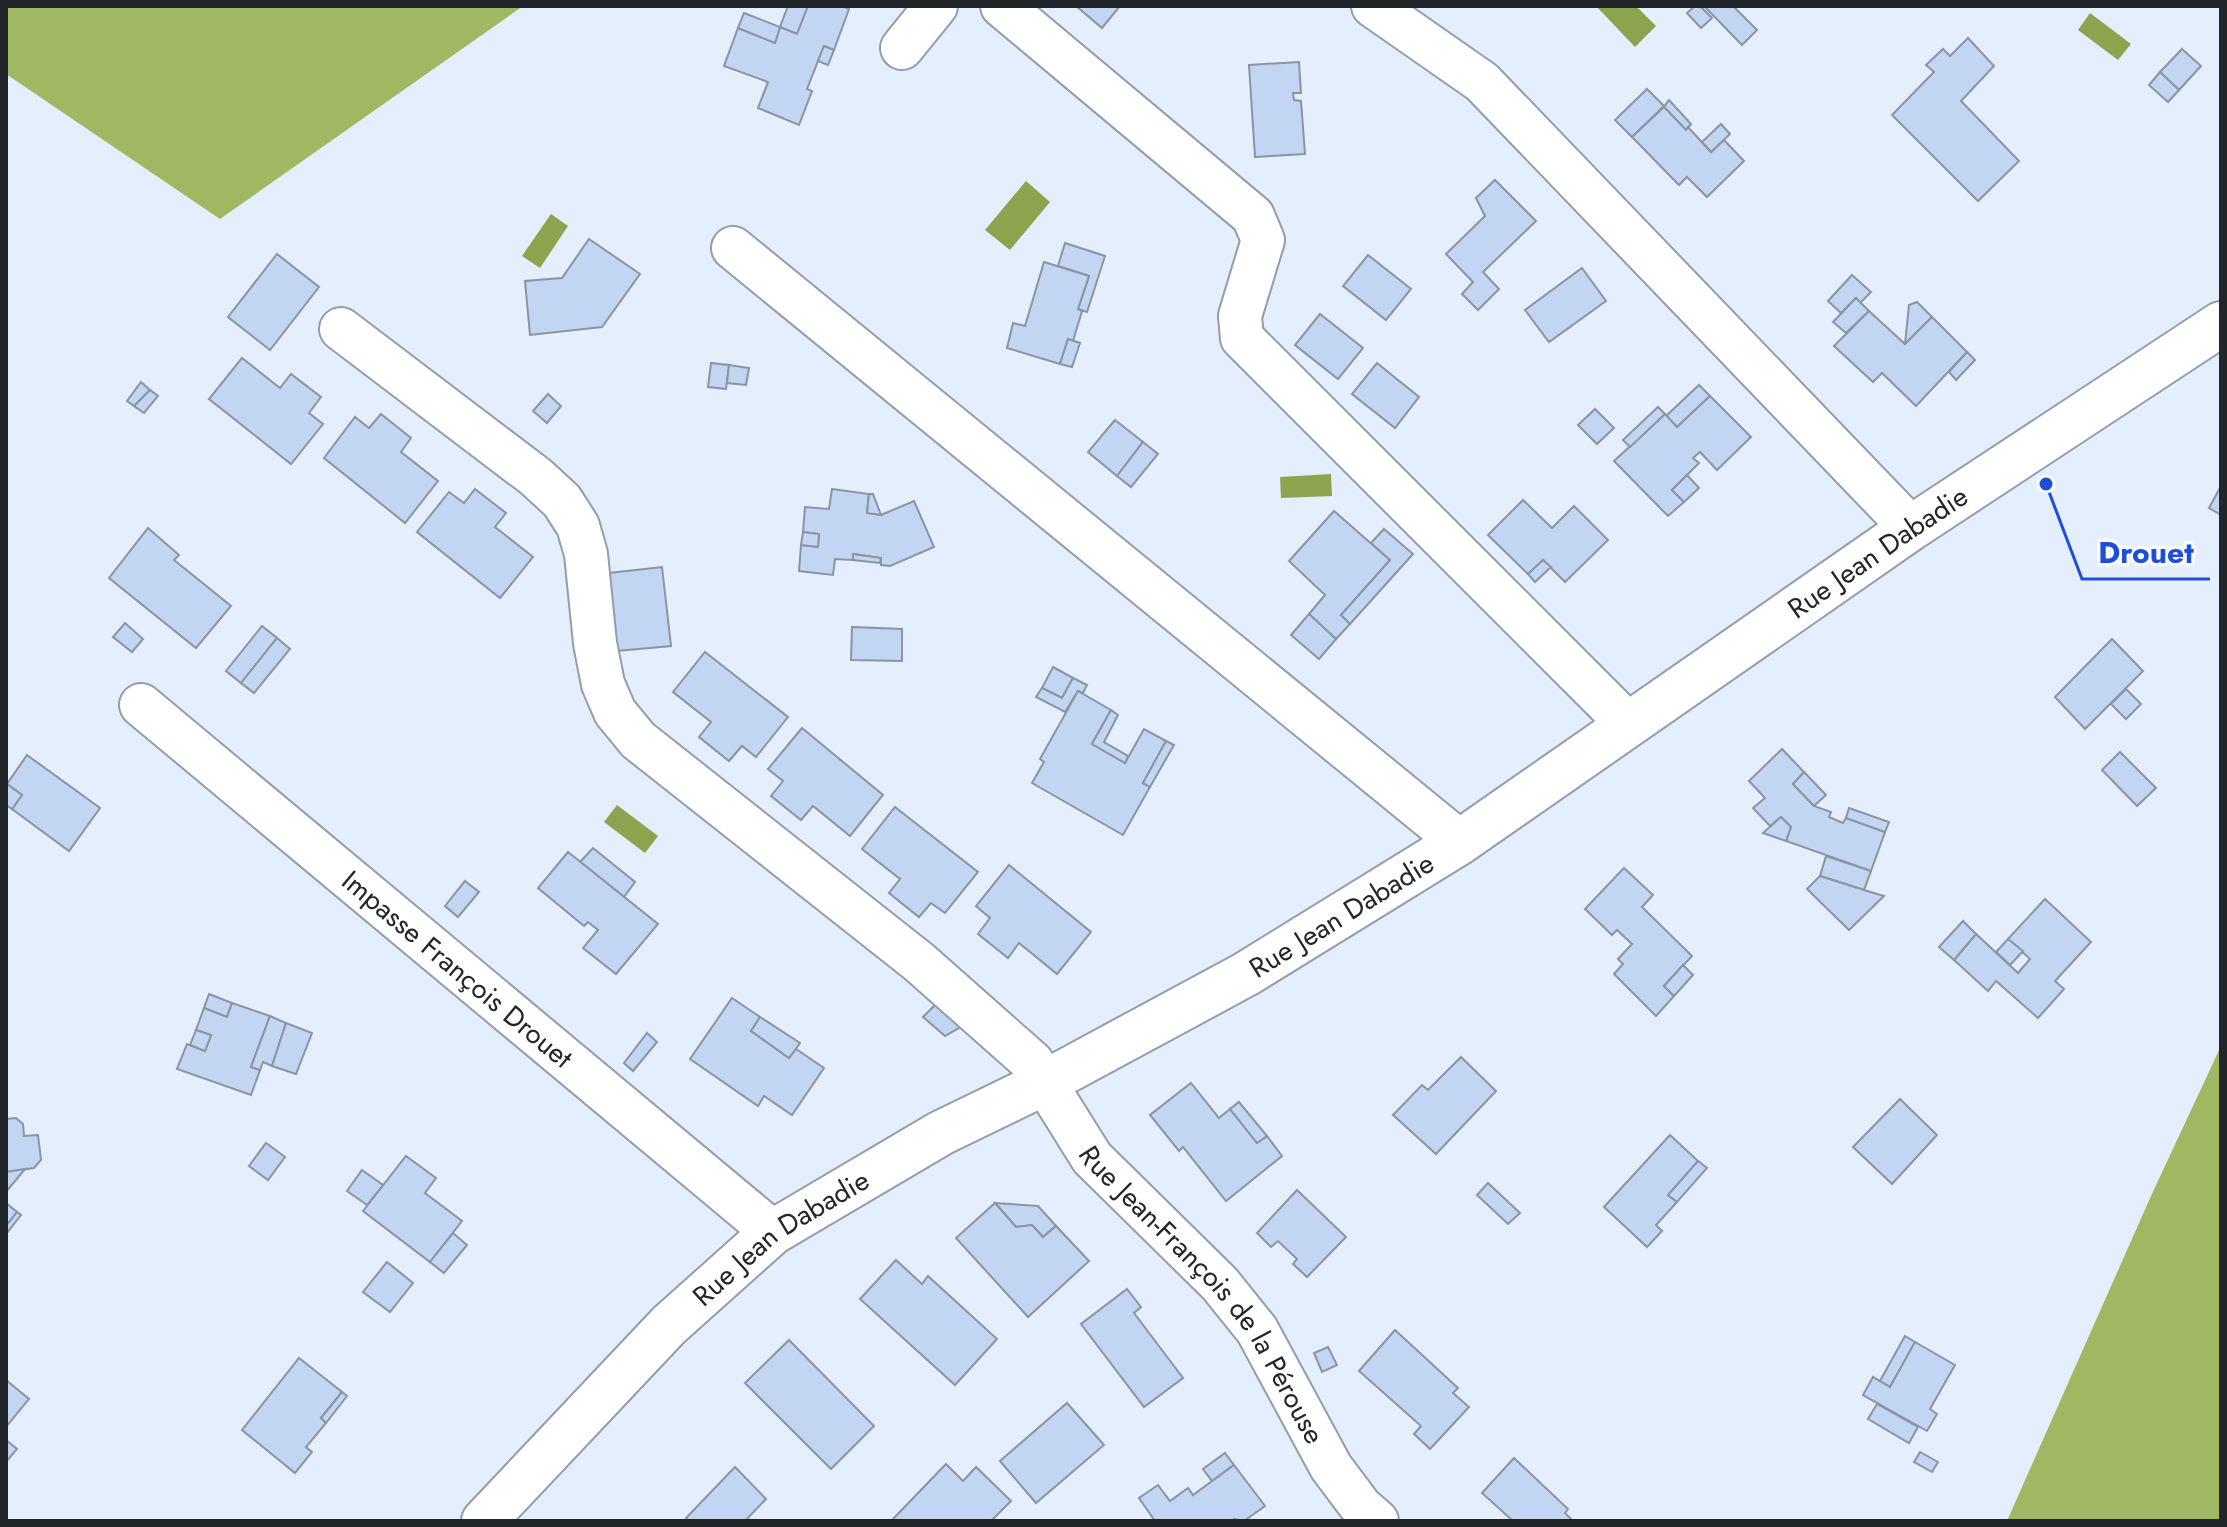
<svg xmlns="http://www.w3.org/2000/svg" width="2227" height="1527" viewBox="0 0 2227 1527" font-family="Jost,sans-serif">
<rect width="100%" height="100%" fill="#e4eefc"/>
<!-- forest -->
<g fill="#a1b762">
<polygon points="6,6 523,6 220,219 6,74"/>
<polygon points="2221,1046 2221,1521 2007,1521 2151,1196"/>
</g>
<!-- water -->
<g fill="#8da34e">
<polygon points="1596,6 1636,6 1656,26 1635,47"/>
<polygon points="2090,13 2131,44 2118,60 2078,30"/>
<polygon points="1026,181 1050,202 1010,250 985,230"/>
<polygon points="551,214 568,226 540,268 522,256"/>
<polygon points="1331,474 1332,496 1281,498 1280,477"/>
<polygon points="617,805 658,836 645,853 604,822"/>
</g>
<!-- building -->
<g fill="#c2d5f2" stroke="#8b94a1" stroke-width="2">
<polygon points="788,6 808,6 797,34 780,27"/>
<polygon points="808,6 842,6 849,9 834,50 824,46 807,89 812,91 799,125 758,108 768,82 724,66 738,28 775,43 780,27 797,34"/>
<polygon points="1076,6 1120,6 1102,28"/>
<polygon points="1695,6 1700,6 1712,18 1701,28 1687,13"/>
<polygon points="1704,6 1733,6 1757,30 1742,45"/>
<polygon points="744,13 780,27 775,43 738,28"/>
<polygon points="1968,38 1994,66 1961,101 2019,161 1978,201 1892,115 1934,72 1926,65 1943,49 1950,56"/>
<polygon points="824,46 834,50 828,65 818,61"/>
<polygon points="2182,49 2201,66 2179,90 2160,72"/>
<polygon points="1299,62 1301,93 1293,93 1294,100 1301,101 1305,154 1255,157 1249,65"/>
<polygon points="2160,72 2179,90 2168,102 2149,85"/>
<polygon points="1647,89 1664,106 1632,137 1615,120"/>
<polygon points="1669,100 1691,124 1686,130 1664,107"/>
<polygon points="1664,107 1686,130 1688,127 1711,152 1724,140 1744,161 1707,197 1687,177 1679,185 1632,137"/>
<polygon points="1721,124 1730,134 1711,152 1702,142"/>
<polygon points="1495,180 1536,221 1483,272 1499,289 1478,310 1462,294 1473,282 1446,254 1485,216 1476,198"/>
<polygon points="589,239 640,274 602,327 530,335 525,281 562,278"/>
<polygon points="1065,243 1105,256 1087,312 1078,309 1089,276 1058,266"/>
<polygon points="277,254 319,287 270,350 228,317"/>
<polygon points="1368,255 1411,289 1386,320 1343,286"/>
<polygon points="1044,262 1089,276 1078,309 1082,311 1073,341 1068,339 1060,364 1007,348 1013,323 1025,326"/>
<polygon points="1582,268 1606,301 1549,342 1525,310"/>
<polygon points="1852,275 1871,292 1860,303 1856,298 1841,313 1828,301"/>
<polygon points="1856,298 1869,311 1846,333 1833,322"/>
<polygon points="1917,302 1932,317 1905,344 1909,305"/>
<polygon points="1869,311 1905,344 1932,317 1967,352 1916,406 1882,373 1873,382 1834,346"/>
<polygon points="1320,314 1363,348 1338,379 1295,345"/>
<polygon points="1068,339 1080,343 1072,367 1060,364"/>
<polygon points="1967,352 1975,360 1956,380 1949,372"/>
<polygon points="242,358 280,388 291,374 321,397 309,413 323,424 291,464 209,399"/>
<polygon points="711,363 729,365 726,389 708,387"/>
<polygon points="1377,363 1419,397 1395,428 1352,394"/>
<polygon points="729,365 749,368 746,385 727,383"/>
<polygon points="141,382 150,390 134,406 127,401"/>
<polygon points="1699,385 1710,396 1677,427 1666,416"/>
<polygon points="150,390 158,396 144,413 134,406"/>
<polygon points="548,394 561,406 547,423 533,411"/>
<polygon points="1710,396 1751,437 1717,470 1700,452 1693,458 1699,463 1672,490 1684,502 1668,516 1614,461 1665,414 1677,427"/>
<polygon points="1658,407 1665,414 1630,447 1623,440"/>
<polygon points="1595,409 1614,428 1597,444 1578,425"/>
<polygon points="381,414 411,438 401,452 438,481 405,523 324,458 355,417 369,428"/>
<polygon points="1115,420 1143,442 1117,476 1088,452"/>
<polygon points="1143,442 1158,454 1131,487 1117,476"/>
<polygon points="1687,475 1699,488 1684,502 1672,490"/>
<polygon points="2221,486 2221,515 2209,508"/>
<polygon points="475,489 506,513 495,527 533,557 500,598 417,532 449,492 464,503"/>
<polygon points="832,489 869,494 867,513 881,515 914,501 934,547 890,566 881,565 881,558 853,554 853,560 835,559 833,575 799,571 801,545 818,547 819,534 803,532 805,507 829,509"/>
<polygon points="869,494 873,494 881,515 867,513"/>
<polygon points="1523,500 1552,528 1574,506 1608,540 1565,582 1543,560 1528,574 1488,535"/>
<polygon points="1334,511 1390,560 1341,615 1350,624 1336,639 1309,614 1325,595 1289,561"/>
<polygon points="148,528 179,555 174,560 231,606 196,648 109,578"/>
<polygon points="1384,529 1413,554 1350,624 1341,615 1390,560 1371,543"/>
<polygon points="803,532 819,534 818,547 801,545"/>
<polygon points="853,554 881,558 880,563 853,560"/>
<polygon points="1543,560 1551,567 1535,582 1528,574"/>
<polygon points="662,567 671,646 617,651 609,573"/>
<polygon points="1309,614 1336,639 1319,659 1291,635"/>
<polygon points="125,623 143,639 132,652 113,637"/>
<polygon points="262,626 277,638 241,683 226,671"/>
<polygon points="852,627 902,629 902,661 851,660"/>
<polygon points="277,638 290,649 254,693 241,683"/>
<polygon points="2112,639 2143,671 2085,729 2055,697"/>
<polygon points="705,652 788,717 756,757 742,746 729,761 699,737 711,722 673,692"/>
<polygon points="1053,667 1073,678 1062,698 1042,688"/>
<polygon points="1073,678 1087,685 1083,693 1078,691 1065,712 1036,697 1042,688 1062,698"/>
<polygon points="2126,689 2141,704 2126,719 2111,704"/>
<polygon points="1078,691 1111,710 1092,744 1125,763 1144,729 1166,741 1143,783 1150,787 1123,835 1032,783 1044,762 1040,759"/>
<polygon points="1111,710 1118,715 1104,742 1128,756 1125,763 1092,744"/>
<polygon points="802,728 883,795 850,836 813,806 801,820 771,796 783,781 768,769"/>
<polygon points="1166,741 1174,745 1150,787 1143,783"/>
<polygon points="1782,749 1804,772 1793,784 1814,806 1831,812 1829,817 1843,823 1846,818 1885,832 1871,871 1786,841 1791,827 1781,817 1770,826 1753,808 1765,798 1749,781"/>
<polygon points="2120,752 2156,788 2137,806 2102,770"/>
<polygon points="27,755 100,808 69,851 12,809 22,795 7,784"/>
<polygon points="1804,772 1826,795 1814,806 1793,784"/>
<polygon points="7,784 22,795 12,809 6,805"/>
<polygon points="895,807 978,872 945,913 931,903 919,917 889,893 900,879 862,849"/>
<polygon points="1849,808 1889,822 1885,832 1846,818"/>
<polygon points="1781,817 1791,827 1786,841 1763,833"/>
<polygon points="593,848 635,882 624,897 580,862"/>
<polygon points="568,852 658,924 616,974 583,948 598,930 588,922 584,926 538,888"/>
<polygon points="1826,856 1871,871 1864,890 1820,876"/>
<polygon points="1009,865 1091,932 1057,974 1019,943 1008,958 978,934 990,918 976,906"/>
<polygon points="1624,868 1653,895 1642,907 1692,956 1664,986 1674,996 1656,1016 1614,974 1623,964 1618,959 1632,944 1617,930 1612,935 1585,909"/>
<polygon points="1820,876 1864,890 1884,896 1849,930 1807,889"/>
<polygon points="465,881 479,892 458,917 445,906"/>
<polygon points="2045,899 2091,942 2055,981 2064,989 2038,1018 1996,981 1988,991 1954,960 1976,934 2018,973 2030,959 2008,939"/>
<polygon points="1963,921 1976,934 1954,960 1939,947"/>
<polygon points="2008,939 2023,951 2010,965 1996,952"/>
<polygon points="1683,965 1693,975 1674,996 1664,986"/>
<polygon points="209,994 232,1003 227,1017 204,1008"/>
<polygon points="732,998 760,1017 751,1031 789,1058 796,1049 824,1068 792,1115 764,1096 758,1106 690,1059"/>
<polygon points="939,1001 964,1025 945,1036 923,1017"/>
<polygon points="232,1003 270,1016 251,1067 260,1070 251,1095 177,1069 187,1044 205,1051 211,1035 196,1030 204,1008 227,1017"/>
<polygon points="270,1016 286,1023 272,1066 263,1062 260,1070 251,1067"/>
<polygon points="760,1017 800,1043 789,1058 751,1031"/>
<polygon points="286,1023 312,1033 296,1074 272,1066"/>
<polygon points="196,1030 211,1035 205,1051 190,1045"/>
<polygon points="647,1033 657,1042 633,1071 624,1063"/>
<polygon points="1461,1057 1496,1091 1436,1154 1393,1115 1422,1085 1428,1090"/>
<polygon points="1191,1083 1219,1118 1230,1109 1257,1143 1267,1136 1282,1156 1226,1201 1183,1147 1179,1151 1150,1115"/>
<polygon points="1900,1099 1937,1135 1892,1184 1853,1147"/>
<polygon points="1239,1102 1267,1136 1257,1143 1230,1109"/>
<polygon points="16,1118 23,1124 24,1136 38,1135 41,1160 34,1168 6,1172 6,1119"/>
<polygon points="1670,1135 1698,1161 1668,1195 1677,1202 1656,1225 1662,1231 1647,1247 1604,1207"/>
<polygon points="266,1143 285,1157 268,1180 249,1166"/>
<polygon points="406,1156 436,1178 425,1193 462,1221 430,1262 363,1211"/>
<polygon points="1698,1161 1707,1168 1677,1202 1668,1195"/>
<polygon points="25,1169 6,1192 6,1172"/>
<polygon points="362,1170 383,1185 367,1205 347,1191"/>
<polygon points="1488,1183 1520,1213 1508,1224 1477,1195"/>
<polygon points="1297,1190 1346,1237 1307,1277 1293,1264 1297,1259 1278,1241 1271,1247 1257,1233"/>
<polygon points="6,1203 17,1212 6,1226"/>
<polygon points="995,1203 1038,1206 1056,1226 1043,1237 1032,1225 1016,1227"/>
<polygon points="995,1203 1016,1227 1032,1225 1043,1237 1056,1226 1089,1261 1028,1317 956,1238"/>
<polygon points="17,1212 21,1215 6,1234 6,1226"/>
<polygon points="453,1233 467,1245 444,1273 430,1262"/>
<polygon points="896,1260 922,1284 928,1276 997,1339 955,1385 860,1299"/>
<polygon points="387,1262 413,1283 390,1312 363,1292"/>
<polygon points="1127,1289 1141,1307 1134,1313 1183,1378 1144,1407 1081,1324"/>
<polygon points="1395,1330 1458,1388 1453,1393 1469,1407 1430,1449 1414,1434 1421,1426 1359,1371"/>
<polygon points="1905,1336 1915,1342 1890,1387 1880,1381"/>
<polygon points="789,1340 874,1426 831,1469 745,1383"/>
<polygon points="1915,1342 1955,1365 1930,1409 1937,1414 1927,1431 1863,1395 1873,1377 1890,1387"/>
<polygon points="1328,1347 1337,1365 1322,1372 1314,1353"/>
<polygon points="299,1358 342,1392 321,1418 326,1423 306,1447 312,1452 295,1473 242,1430"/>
<polygon points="6,1380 29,1399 6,1427"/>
<polygon points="342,1392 347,1396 326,1423 321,1418"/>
<polygon points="1067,1403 1104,1445 1036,1503 1000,1461"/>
<polygon points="1877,1404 1918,1427 1909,1443 1868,1419"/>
<polygon points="6,1440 17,1449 6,1462"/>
<polygon points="1920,1452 1938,1462 1932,1472 1914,1462"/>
<polygon points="1225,1453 1234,1465 1212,1481 1203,1469"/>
<polygon points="1514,1458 1568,1509 1565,1513 1573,1521 1513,1521 1482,1493"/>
<polygon points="946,1464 963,1481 976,1467 1011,1501 991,1521 894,1521 892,1520"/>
<polygon points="1234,1465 1265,1506 1244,1521 1234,1519 1231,1521 1155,1521 1139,1498 1158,1485 1170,1501 1188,1488 1193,1495"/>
<polygon points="735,1467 766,1499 745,1521 689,1521 686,1518"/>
</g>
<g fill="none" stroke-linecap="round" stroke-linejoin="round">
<defs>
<g id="minor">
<polyline points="1002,6 1253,216 1263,240 1240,316 1242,338 1628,724"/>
<polyline points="1373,6 1482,82 1911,528"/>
<polyline points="902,48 936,6"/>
<polyline points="733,248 1460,842"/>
<path id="s1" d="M 341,329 L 536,477 L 562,501 L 578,526 L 586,554 L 595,643 L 603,684 L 615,712 L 638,740 L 919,962 L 1032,1062 L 1092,1158 L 1220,1284 L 1257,1330 L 1331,1467 L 1361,1507 L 1377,1521"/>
<path id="s2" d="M 141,705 L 773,1232"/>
</g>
<g id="tertiary">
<path id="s3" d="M 484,1521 L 669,1325 L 773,1232 L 941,1133 L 1046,1082 L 1246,974 L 1460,842 L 1911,528 L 2221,324"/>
</g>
</defs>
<!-- minor casing -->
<use href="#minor" stroke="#949daa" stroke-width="46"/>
<!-- tertiary casing -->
<use href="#tertiary" stroke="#949daa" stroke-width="48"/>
<!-- minor -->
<use href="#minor" stroke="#fff" stroke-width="42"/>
<!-- tertiary -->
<use href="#tertiary" stroke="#fff" stroke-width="44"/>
</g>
<g text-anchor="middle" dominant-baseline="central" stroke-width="7" stroke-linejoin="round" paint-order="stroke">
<!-- street labels -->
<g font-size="28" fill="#22252a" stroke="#f8fafd">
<text stroke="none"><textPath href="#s3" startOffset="1708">Rue Jean Dabadie</textPath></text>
<text stroke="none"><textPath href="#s3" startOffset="1060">Rue Jean Dabadie</textPath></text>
<text stroke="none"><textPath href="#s2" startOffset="412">Impasse François Drouet</textPath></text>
<text stroke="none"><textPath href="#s3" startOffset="412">Rue Jean Dabadie</textPath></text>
<text stroke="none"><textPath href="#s1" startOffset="1336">Rue Jean-François de la Pérouse</textPath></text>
</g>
</g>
<!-- callouts -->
<path fill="none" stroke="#1d4ed8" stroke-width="3" d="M2046 484L2082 579H2210"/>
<circle fill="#1d4ed8" stroke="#f8fafd" stroke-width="3" cx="2046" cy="484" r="8"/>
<g font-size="30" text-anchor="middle" font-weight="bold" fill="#1d4ed8" stroke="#f8fafd" stroke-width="7" stroke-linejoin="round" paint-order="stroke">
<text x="2146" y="563">Drouet</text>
</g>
<!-- border -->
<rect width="2227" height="1527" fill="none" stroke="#22252a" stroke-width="16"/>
</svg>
